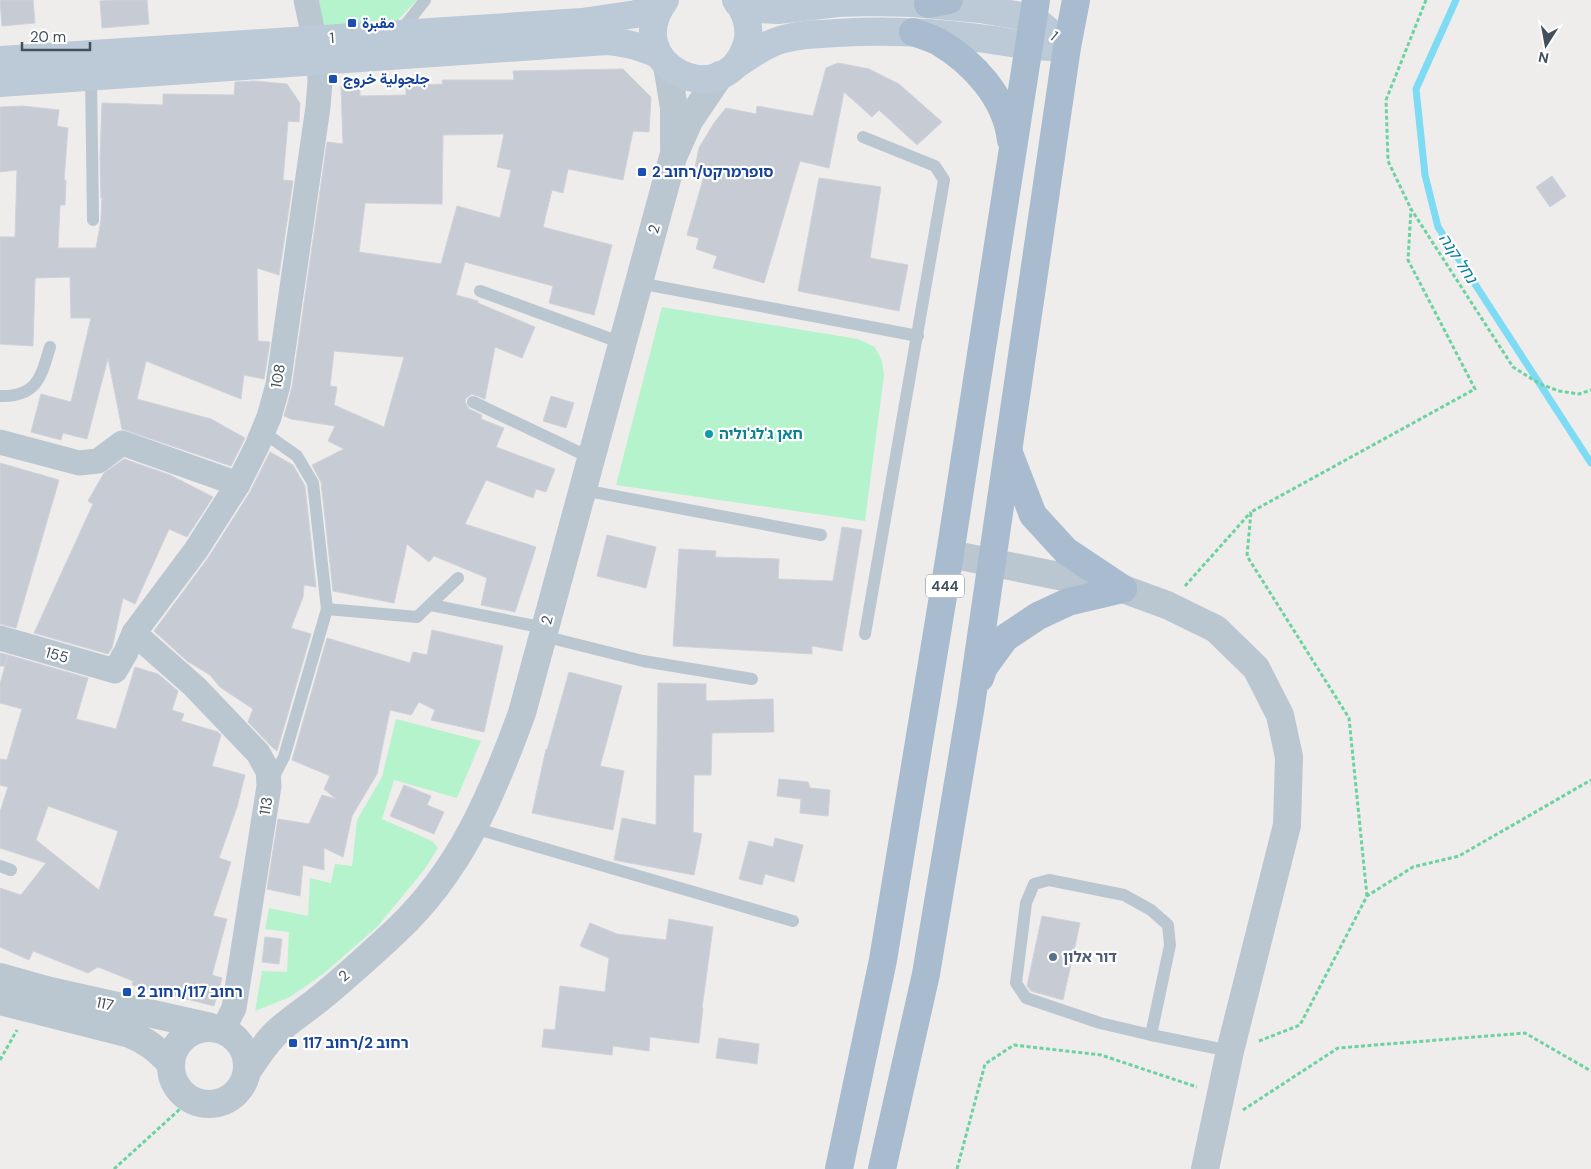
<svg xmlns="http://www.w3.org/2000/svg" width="1591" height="1169" viewBox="0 0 1591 1169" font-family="'DM Sans',Vazirmatn,'Noto Sans Hebrew',sans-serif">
<rect width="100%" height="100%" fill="#efecec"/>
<!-- green -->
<g fill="#b5f3cd">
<polygon points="316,0 417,0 394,24 320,28"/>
<polygon points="662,307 858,339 875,347 882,361 884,375 865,521 616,485"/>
<polygon points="396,719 481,741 457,798 394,780 382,819 432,841 438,848 424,870 377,927 323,974 290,997 255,1011 262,971 287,972 289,932 265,929 269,908 308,916 310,878 331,883 335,864 352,866 357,820 382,777"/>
</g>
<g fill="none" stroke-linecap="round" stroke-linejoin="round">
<!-- stream -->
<polyline stroke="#7ddbf4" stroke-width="7" points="1456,0 1416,89 1425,175 1438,227 1591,463"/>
</g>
<!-- building -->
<g fill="#c7cbd3" stroke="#cfd2d9" fill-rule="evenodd">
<polygon points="0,0 33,0 35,23 2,26"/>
<polygon points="114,0 147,0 149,24 102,28 100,1"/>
<polygon points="838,63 869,69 899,84 942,122 917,145 879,110 872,117 844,92 829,168 800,161 764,283 713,268 717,256 696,249 699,238 687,235 706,169 695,167 699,148 714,123 726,108 756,114 757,106 813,116 826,68"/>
<path d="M 623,69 L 651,97 L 649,132 L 633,131 L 623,180 L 568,169 L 563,193 L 552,190 L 543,227 L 612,245 L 594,315 L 549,303 L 553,286 L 465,262 L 456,295 L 478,301 L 478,303 L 535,327 L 522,358 L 495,347 L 485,399 L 472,394 L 466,398 L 465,402 L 469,409 L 482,415 L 481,419 L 504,428 L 496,447 L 555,469 L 546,492 L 536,489 L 533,498 L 486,480 L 465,524 L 536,547 L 515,612 L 481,605 L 487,578 L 434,556 L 429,562 L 407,544 L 394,603 L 333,591 L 321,482 L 312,465 L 344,449 L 328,441 L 335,426 L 291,419 L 284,416 L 292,387 L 327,142 L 343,144 L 341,86 L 360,86 L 360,96 L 406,95 L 406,86 L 443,84 L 442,80 L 514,80 L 513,71 ZM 504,134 L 497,167 L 511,170 L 500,218 L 457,206 L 441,264 L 359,252 L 365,203 L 442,204 L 443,135 ZM 334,351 L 404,357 L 384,427 L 334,405 L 337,387 L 330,386 Z"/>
<polygon points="254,81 287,84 300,103 299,122 288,121 283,180 293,181 279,275 257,268 258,341 270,342 264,379 244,375 241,399 146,361 137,399 211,419 245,438 231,466 122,429 108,358 87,439 63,433 61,440 31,432 41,394 71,402 91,318 71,318 70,277 35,278 33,346 0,344 0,237 15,237 17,170 0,172 0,107 23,106 59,110 57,126 68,128 64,180 66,180 65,205 60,205 58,248 96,248 101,220 102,198 101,198 100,157 102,103 163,105 163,94 234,95 235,82"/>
<polygon points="1552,176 1566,196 1550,207 1536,187"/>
<polygon points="819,178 881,187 870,258 908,265 899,311 798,291"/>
<polygon points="551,396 574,403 566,428 543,421"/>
<polygon points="270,452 293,465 305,486 316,587 304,585 303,597 291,628 311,634 277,751 271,746 248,722 253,709 220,687 210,675 187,661 154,631 208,558 250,492"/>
<polygon points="124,459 170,475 213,497 187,537 169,529 135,604 123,598 112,648 108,654 34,633 93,504 88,501 104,473"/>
<polygon points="0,463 59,480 16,628 0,624"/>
<polygon points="842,527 862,530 842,651 812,646 812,654 673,646 679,549 716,551 715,557 779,559 778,579 833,581"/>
<polygon points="607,535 656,547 646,588 597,576"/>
<polygon points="432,630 503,646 484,732 431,720 435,710 419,702 411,715 390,710 377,774 352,816 343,857 324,848 324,870 303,865 300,896 267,889 278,819 309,824 322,795 336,799 324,789 330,776 292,760 327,638 410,663 413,652 427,655"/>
<polygon points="0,653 8,655 5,666 0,666"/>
<path d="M 8,655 L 88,678 L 76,719 L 116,729 L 135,667 L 158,674 L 178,691 L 172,710 L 184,714 L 181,721 L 218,732 L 221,735 L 212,766 L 245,775 L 237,807 L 219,858 L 231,862 L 213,916 L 227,919 L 212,975 L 222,978 L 214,1006 L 132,985 L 133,981 L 98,967 L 88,973 L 33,951 L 29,960 L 0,947 L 0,888 L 21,895 L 46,863 L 0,848 L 0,812 L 8,787 L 0,785 L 0,759 L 7,760 L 22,709 L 0,703 L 0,684 ZM 48,806 L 118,831 L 99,890 L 36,840 Z"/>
<polygon points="569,672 622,686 600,766 624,771 613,830 532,813 546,749 547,750"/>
<polygon points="658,683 706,684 706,701 773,699 774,732 712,733 711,775 694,775 693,832 702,834 694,875 614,860 622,818 656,825"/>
<polygon points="779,779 808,782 810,788 830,790 828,816 800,813 801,799 777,796"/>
<polygon points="404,785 431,796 427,805 444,812 434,834 390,816"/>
<polygon points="775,838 803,845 794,882 765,874 762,885 739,879 749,841 773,847"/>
<polygon points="1042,916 1080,923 1063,1000 1031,991 1027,986"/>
<polygon points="669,919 713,927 702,1008 703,1008 699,1043 650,1037 649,1051 613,1046 612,1055 542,1047 544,1029 555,1030 560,986 605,992 609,958 580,946 590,923 617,934 666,940"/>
<polygon points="265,937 282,939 279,964 262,962"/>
<polygon points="719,1038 759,1044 757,1064 716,1058"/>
</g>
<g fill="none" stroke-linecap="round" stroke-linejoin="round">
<!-- path -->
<g stroke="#6ad39f" stroke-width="3" stroke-dasharray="4 2.5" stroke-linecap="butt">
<polyline points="1426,0 1386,100 1388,161 1411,209 1513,367 1540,384 1559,391 1579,394 1591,390"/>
<polyline points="1185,586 1251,512"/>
<polyline points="1367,896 1349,718 1247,556 1251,512 1475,389 1408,260 1411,209"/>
<polyline points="1259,1041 1300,1025 1367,896 1413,867 1459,856 1591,780"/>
<polyline points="0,1060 17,1030"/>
<polyline points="1243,1110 1338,1048 1525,1033 1591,1071"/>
<polyline points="114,1169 191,1099"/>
<polyline points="957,1169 985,1064 1014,1045 1101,1055 1197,1087"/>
</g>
<!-- service -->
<g stroke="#bbc7d0" stroke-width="12">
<polyline points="400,32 425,0"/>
<polyline points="91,77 93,220"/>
<polyline points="863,137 935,166 944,180 865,634"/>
<polyline points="639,283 918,336"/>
<polyline points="480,291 622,343"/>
<path d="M 0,396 C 37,397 41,377 50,347"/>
<polyline points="473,402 591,458"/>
<polyline points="263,432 297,456 313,483 327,609 284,757 272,780"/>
<polyline points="583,490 821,535"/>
<polyline points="431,605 545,628"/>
<polyline points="327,609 417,617 458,578"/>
<polyline points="543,636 643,661 752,679"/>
<polyline points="474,828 793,921"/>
<polyline points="0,866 11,870"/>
<polygon points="1049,880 1124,895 1151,910 1168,925 1170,945 1151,1035 1100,1023 1026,998 1016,983 1026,903 1034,884"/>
<polyline points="1151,1035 1230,1051"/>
</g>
<!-- minor -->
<g stroke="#bbc7d0" stroke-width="25">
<polyline points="0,442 79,463 98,461 122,443 238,484"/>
<polyline points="134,633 195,687 258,753 268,771 269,786 234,1008 223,1030"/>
<polyline points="0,638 115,671 126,652 134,633 196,550 238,484 257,446 269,417 278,385 318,107 320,81 319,61 306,0"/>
</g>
<!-- tertiary -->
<g stroke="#bbc7d0" stroke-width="28">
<polyline points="667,65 674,108 674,148"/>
<polyline points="950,554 1123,589 1167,605 1216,629 1256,668 1280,715 1289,757 1287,825 1230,1051 1205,1169"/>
<polyline points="0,977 50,991 211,1027"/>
<path d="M 0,1001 L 130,1034 C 147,1041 158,1050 171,1064"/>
<circle cx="209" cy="1066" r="38"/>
<path d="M 248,1070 C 256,1058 265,1044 275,1034 C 287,1022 301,1013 314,1003 C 342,981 370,955 396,931 C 461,870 492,795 522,713 L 673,157 L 689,121 L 720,75"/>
</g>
<!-- secondary -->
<g stroke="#bccad8" stroke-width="28">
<path d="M 665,0 C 617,66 726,116 747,43 C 751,29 746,11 736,0"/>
<polyline points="738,3 759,9 778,10 838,3 871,2 914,3 980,9 1033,18 1067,47"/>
<polyline points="0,60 582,22 636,14 662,4"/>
<path d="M 737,64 C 751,55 764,45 780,40 C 798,34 818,34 837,33 C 884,30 931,32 978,38 C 1004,41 1027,47 1053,47"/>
<path d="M 0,83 L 607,41 C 626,42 641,47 658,54"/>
</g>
<!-- primary -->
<g stroke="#a9bccf" stroke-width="28">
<polyline points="928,4 949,0"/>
<path d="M 913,32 C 922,35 931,38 939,42 C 974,63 1006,98 1011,140"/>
<polyline points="1009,453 1033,515 1066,551 1123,589"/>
<polyline points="980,678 984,667 1005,638 1038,616 1068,602 1123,589"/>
<polyline points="839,1169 883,960 950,554 1036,0"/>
<polyline points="882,1169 926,974 971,705 1067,47 1076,0"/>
</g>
</g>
<!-- markers -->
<g fill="#1a4fb4" stroke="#fff" stroke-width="2">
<rect x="347" y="18" width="10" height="10" rx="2.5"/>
<rect x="328" y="74" width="10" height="10" rx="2.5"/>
<rect x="637" y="167" width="10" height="10" rx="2.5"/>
<rect x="122" y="987" width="10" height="10" rx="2.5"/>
<rect x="288" y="1038" width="10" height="10" rx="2.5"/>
</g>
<circle fill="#0f9aa8" stroke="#fff" stroke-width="2" cx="709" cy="434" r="5"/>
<circle fill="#5c6f8a" stroke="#fff" stroke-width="2" cx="1053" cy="957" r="5"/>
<g text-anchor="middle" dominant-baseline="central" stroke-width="4.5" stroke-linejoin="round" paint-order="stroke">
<!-- shield labels -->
<rect fill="#fff" stroke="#7b848c" stroke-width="1" x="926" y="574.5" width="38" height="23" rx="4"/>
<g font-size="14" font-weight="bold" fill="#43505b">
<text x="945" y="586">444</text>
</g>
<!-- transit labels -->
<g font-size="15" font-weight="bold" fill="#164399" stroke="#fff" text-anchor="start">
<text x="362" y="23">مقبرة</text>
<text x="343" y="79">جلجولية خروج</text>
<text x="652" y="172">סופרמרקט/רחוב 2</text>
<text x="137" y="992">רחוב 117/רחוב 2</text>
<text x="303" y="1043">רחוב 2/רחוב 117</text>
</g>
<!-- street labels -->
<g font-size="15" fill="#43505b" stroke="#fff">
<text transform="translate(1054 36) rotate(40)">1</text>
<text transform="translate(332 38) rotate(-4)">1</text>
<text transform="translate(654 229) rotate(-75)">2</text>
<text transform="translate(278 376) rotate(-80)">108</text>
<text transform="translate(547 620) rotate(-75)">2</text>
<text transform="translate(57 655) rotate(16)">155</text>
<text transform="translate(266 806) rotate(-81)">113</text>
<text transform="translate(344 976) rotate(-41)">2</text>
<text transform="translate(105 1004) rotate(12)">117</text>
</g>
<!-- culture labels -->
<g font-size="15" font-weight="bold" fill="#0d838f" stroke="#fff" text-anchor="start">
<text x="719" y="434">חאן ג'לג'וליה</text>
</g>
<!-- service labels -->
<g font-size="15" font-weight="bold" fill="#4e5e75" stroke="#fff" text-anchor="start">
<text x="1063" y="957">דור אלון</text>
</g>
<!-- water labels -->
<g font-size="16" font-style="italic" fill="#0280a1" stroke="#fff">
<text transform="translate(1458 258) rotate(57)">נחל קנה</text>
</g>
</g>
<!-- north arrow -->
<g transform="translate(1546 45) rotate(191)" stroke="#ffffff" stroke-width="4" paint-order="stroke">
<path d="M0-4L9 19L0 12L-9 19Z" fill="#43505b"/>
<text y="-8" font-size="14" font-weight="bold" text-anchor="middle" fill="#43505b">N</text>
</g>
<!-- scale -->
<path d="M22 42v8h68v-8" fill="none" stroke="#43505b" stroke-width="2.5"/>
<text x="30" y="42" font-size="15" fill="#43505b" stroke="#ffffff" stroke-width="4" paint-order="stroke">20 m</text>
</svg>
